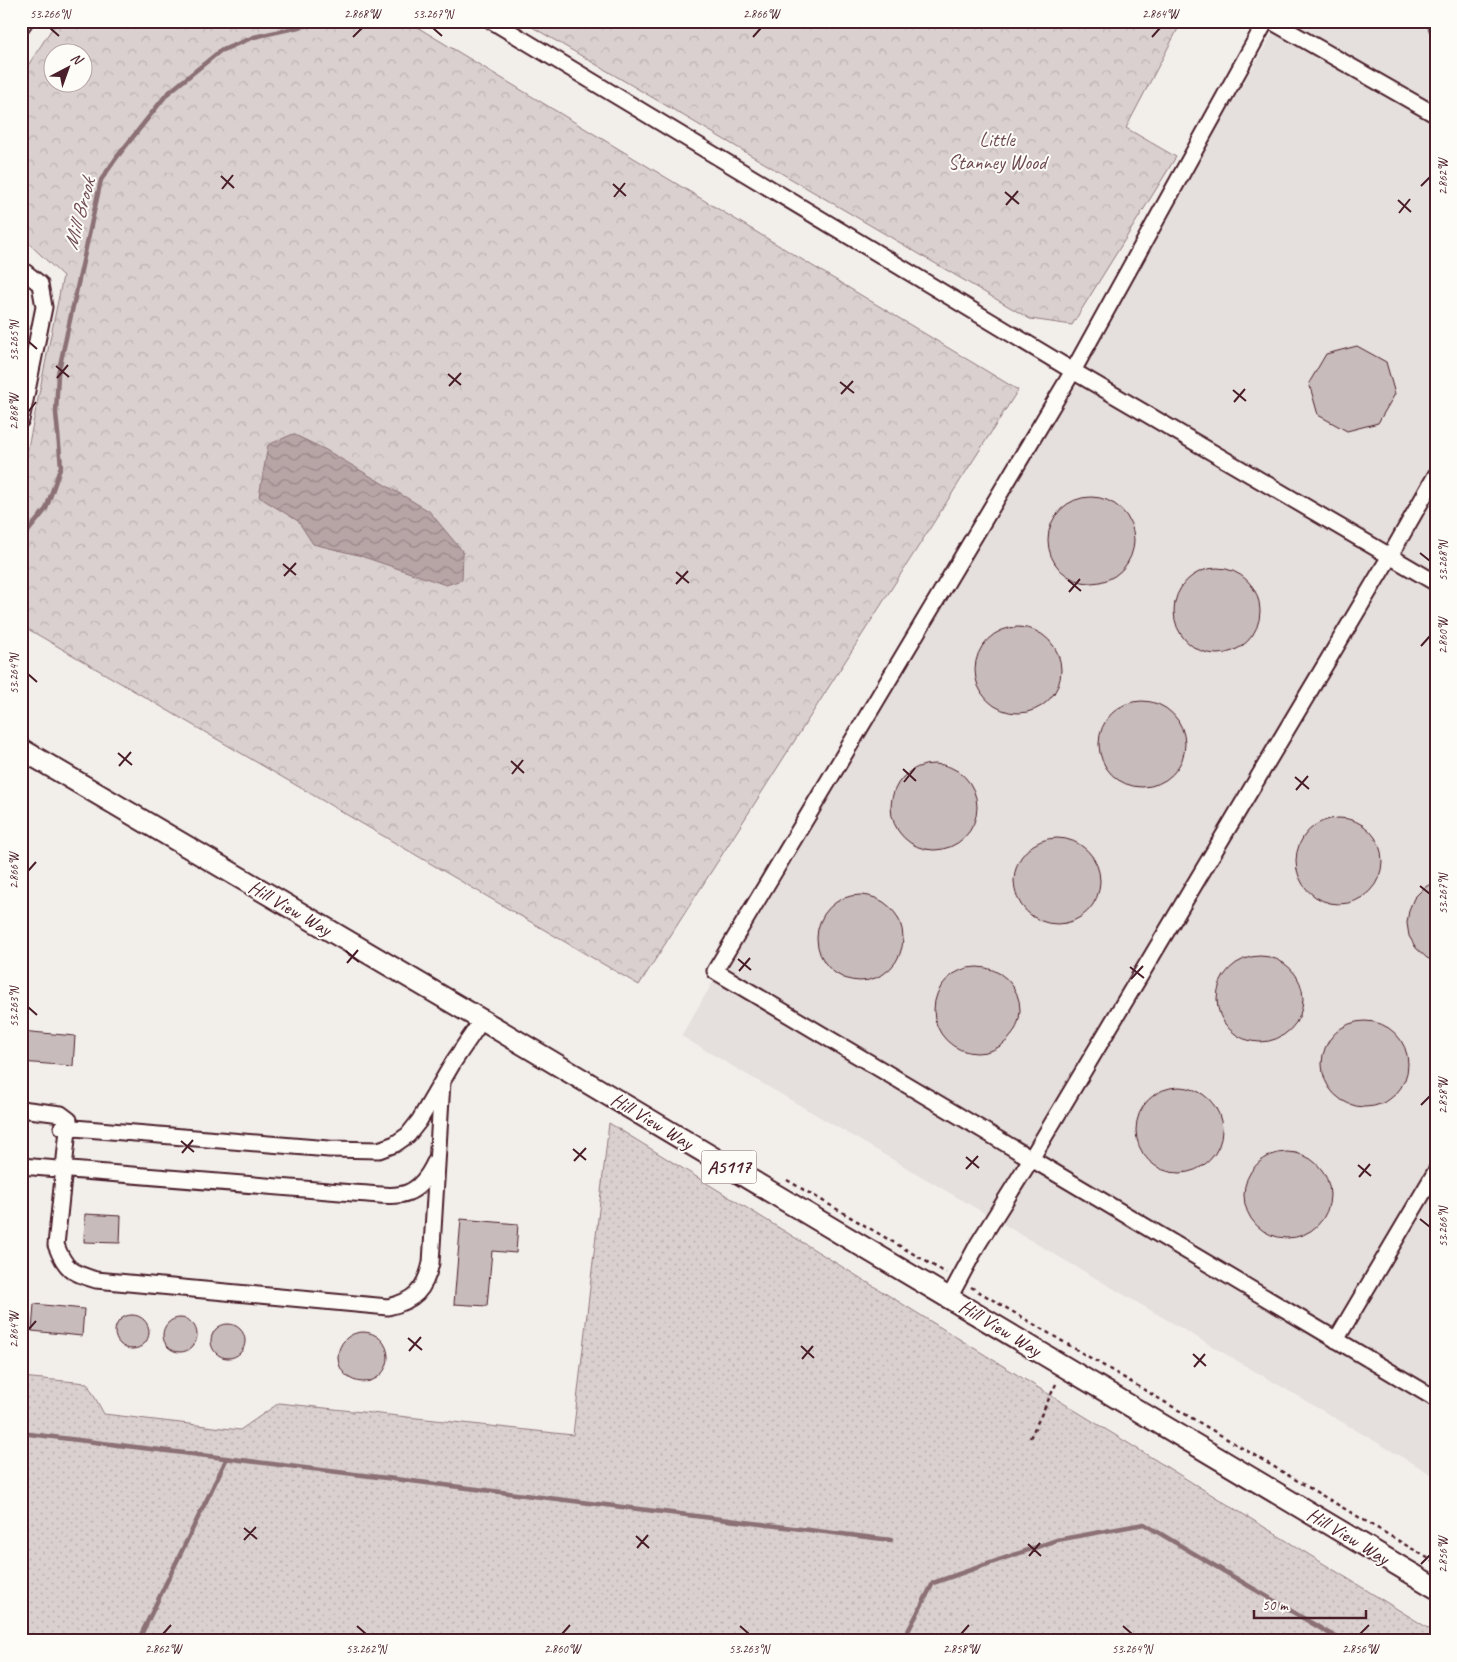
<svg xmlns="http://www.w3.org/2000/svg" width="1457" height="1662" viewBox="0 0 1457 1662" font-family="Caveat,sans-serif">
<defs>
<pattern id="grass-dots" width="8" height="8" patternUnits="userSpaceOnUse" patternTransform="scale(1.25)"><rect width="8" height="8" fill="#d9d0cf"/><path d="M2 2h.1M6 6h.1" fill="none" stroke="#bcb2b2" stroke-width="1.8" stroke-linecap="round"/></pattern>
<pattern id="forest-crowns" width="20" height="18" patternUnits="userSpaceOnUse" patternTransform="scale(1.25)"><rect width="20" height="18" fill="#d9d0cf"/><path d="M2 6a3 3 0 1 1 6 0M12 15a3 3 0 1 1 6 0" fill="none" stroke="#bcb2b2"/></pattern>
<pattern id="water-waves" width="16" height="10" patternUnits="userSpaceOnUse" patternTransform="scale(1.25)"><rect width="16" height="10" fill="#b7a5a6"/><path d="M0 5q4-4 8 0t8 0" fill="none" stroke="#978687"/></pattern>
</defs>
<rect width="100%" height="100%" fill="#f2efeb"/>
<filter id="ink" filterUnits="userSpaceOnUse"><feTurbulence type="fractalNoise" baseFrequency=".02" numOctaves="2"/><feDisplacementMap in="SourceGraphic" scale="10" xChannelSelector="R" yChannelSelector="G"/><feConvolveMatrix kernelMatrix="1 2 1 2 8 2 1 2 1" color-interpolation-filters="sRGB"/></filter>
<g filter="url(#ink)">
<!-- built -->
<polygon fill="#e5dfdd" points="1280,21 1436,21 1436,1477 681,1036"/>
<!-- grass -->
<polygon fill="url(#grass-dots)" stroke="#92787d" points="609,1123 1436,1633 1436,1641 21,1641 21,1377 87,1383 104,1414 240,1430 279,1403 573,1435"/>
<!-- forest -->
<g fill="url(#forest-crowns)" stroke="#92787d" fill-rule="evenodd">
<path d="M 57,21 L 407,21 L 1018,390 L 639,985 L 21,625 L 21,482 L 63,276 L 21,236 L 21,76 ZM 52,52 L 82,52 L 82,82 L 52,82 Z"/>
<polygon points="522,21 1182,21 1126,128 1176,157 1072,325 1030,319"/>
</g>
<!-- water -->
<polygon fill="url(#water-waves)" stroke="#8b6f75" points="293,434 326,450 429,511 463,552 462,580 446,585 358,555 313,544 298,521 259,497 268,445"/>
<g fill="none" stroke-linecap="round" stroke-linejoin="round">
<!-- stream -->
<g stroke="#8b6f75" stroke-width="4.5">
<polyline points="21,540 46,509 61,466 56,413 58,374 101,180 117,157 167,94 220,51 254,37 308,25 340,21"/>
<polyline points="21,1433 891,1540"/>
<polyline points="138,1641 227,1458"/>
<polyline points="903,1641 933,1583 1057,1540 1144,1524 1342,1641"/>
</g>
</g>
<!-- building -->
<g fill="#c8bbbb" stroke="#4a1f2b">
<polygon points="1432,21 1436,21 1436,39 1432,37 1428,28"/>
<polygon points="1357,346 1386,362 1395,394 1378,423 1347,431 1318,415 1309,383 1326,354"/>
<circle cx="1091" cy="540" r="43"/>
<circle cx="1217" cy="611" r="43"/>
<circle cx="1018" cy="670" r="43"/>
<circle cx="1142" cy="744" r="43"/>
<circle cx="934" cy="807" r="43"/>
<circle cx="1339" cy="861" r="43"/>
<circle cx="1057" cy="881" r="43"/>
<polygon points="1435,881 1436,881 1436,962 1427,958 1416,948 1409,936 1407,923 1409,910 1414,898 1424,888"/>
<circle cx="860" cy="938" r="43"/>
<circle cx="1260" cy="999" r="43"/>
<circle cx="977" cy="1010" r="43"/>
<circle cx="1365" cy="1064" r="43"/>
<polygon points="21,1031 75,1036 73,1066 21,1062"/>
<circle cx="1179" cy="1130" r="43"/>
<circle cx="1287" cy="1195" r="43"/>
<polygon points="85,1214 121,1216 120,1243 84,1242"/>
<polygon points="461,1219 518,1224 516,1253 492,1251 487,1306 454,1304"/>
<polygon points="34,1304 84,1309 82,1336 32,1331"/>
<circle cx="132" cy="1332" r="17"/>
<circle cx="180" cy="1335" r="17"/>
<circle cx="228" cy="1341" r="17"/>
<circle cx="363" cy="1357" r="25"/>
</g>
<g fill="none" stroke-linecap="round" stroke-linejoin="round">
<defs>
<g id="minor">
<polyline points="492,21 1073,371 715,971 1436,1399"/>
<polyline points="1266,21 1073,371 1436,583"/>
<polyline points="1271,21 1436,115"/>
<polyline points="21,27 25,21"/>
<polyline points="21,269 40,284 44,307 21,420"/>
<path d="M 21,1109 L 61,1114 L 69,1120 L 56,1245 C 65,1269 72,1273 96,1280 L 388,1307 C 414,1301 425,1290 431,1263 L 442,1082"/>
<polyline points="62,1127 329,1149 379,1150 395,1144 408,1135 419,1121 454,1061 482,1020"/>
<path d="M 21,1166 L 353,1193 C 393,1195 415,1205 435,1162"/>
<polyline points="949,1298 978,1244 1031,1159 1390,556 1436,475"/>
<polyline points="1336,1340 1436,1171"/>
</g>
<polyline id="major" points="21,749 482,1020 1436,1588"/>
</defs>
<!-- minor casing -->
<use href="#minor" stroke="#4a1f2b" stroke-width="19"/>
<!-- major casing -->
<use href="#major" stroke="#4a1f2b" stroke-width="24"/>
<!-- path -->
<g stroke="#4a1f2b" stroke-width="2.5" stroke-dasharray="4 4" stroke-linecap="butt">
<polyline points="787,1180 946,1273"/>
<polyline points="971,1287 1436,1563"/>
<polyline points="1030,1438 1057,1382"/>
</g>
<!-- minor -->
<use href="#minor" stroke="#fdfcf7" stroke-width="15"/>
<!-- major -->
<use href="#major" stroke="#fdfcf7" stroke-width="20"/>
</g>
</g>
<!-- ticks -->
<path fill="none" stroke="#4a1f2b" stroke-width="2" d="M 50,28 L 59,36M 433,28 L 442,36M 353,37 L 362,28M 753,37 L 761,28M 1152,37 L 1160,28M 221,176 L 234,188M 613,184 L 626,196M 1421,186 L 1430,177M 222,189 L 233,175M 1005,192 L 1019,204M 614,197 L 625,183M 1398,200 L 1411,212M 1006,205 L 1018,191M 1399,213 L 1410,199M 28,341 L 37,349M 56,366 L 69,377M 448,374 L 461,385M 57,378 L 68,365M 840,382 L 854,393M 449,386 L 461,373M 1233,390 L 1246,401M 841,394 L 853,381M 1234,402 L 1245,389M 28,412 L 36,402M 1420,553 L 1430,561M 283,564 L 296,575M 676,572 L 689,583M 284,576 L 296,563M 1068,580 L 1081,591M 676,584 L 688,571M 1069,592 L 1080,579M 1421,646 L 1430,636M 28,674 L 37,682M 118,753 L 132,765M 511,761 L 524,773M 119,766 L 131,752M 903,769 L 916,781M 512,774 L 523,760M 1295,777 L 1309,789M 904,782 L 915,768M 1296,790 L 1308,776M 28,871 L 36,862M 1420,886 L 1430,894M 346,951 L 359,962M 738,959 L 751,970M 347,963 L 358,950M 1130,967 L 1144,978M 739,971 L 750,958M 1131,979 L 1143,966M 28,1007 L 37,1015M 1421,1105 L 1430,1096M 181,1141 L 194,1152M 573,1149 L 586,1160M 182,1153 L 193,1140M 966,1157 L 979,1168M 574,1161 L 586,1148M 1358,1165 L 1371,1176M 966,1169 L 978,1156M 1359,1177 L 1370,1164M 1420,1219 L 1430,1227M 28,1330 L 36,1321M 408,1338 L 422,1350M 801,1346 L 814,1358M 409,1351 L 421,1337M 1193,1354 L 1206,1366M 802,1359 L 813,1346M 1194,1367 L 1205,1354M 244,1528 L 257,1539M 636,1536 L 649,1548M 244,1540 L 256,1527M 1028,1544 L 1041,1556M 637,1548 L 648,1535M 1029,1556 L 1040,1543M 1421,1564 L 1430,1555M 357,1626 L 366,1634M 740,1626 L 749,1634M 1123,1626 L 1132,1634M 163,1634 L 171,1625M 562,1634 L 570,1625M 961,1634 L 969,1625M 1360,1634 L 1369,1625"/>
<g text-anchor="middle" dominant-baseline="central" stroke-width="4" stroke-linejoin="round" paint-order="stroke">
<!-- shield labels -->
<rect fill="#fdfcf7" stroke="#806168" stroke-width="1" x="701.5" y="1150.5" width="55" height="33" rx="4"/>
<g font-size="19" font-weight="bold" fill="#4a1f2b">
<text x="729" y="1167">A5117</text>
</g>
<!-- park labels -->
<g font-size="20" fill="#6e4b54" stroke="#fdfcf7">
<text x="997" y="139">Little<tspan x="997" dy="23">Stanney Wood</tspan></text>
</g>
<!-- street labels -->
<g font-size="20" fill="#4a1f2b" stroke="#fdfcf7">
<text transform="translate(290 908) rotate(30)">Hill View Way</text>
<text transform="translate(652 1121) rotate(31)">Hill View Way</text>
<text transform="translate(1000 1328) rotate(31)">Hill View Way</text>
<text transform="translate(1348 1536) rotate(31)">Hill View Way</text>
</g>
<!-- water labels -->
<g font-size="21" font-style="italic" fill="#704e56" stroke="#fdfcf7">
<text transform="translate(79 214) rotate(-75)">Mill Brook</text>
</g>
</g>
<!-- margin -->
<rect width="1457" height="1662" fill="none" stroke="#fdfcf7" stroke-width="55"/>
<!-- north arrow -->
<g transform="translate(68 68) rotate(41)"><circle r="24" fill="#fdfcf7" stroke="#b5a4a5"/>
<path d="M0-4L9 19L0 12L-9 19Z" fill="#4a1f2b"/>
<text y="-8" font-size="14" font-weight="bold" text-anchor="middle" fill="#4a1f2b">N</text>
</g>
<!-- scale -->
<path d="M1254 1610v8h112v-8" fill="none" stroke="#4a1f2b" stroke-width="2.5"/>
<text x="1262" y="1610" font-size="15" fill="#4a1f2b" stroke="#fdfcf7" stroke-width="4" paint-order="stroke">50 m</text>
<rect x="28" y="28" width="1402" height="1606" fill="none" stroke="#4a1f2b" stroke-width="2"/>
<g font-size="12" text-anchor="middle" fill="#4a1f2b">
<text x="50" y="18">53.266°N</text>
<text x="362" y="18">2.868°W</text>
<text x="433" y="18">53.267°N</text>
<text x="761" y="18">2.866°W</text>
<text x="1160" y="18">2.864°W</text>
<text transform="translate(1443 177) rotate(-90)" y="4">2.862°W</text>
<text transform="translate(14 341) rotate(-90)" y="4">53.265°N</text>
<text transform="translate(14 412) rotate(-90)" y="4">2.868°W</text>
<text transform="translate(1443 561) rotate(-90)" y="4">53.268°N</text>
<text transform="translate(1443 636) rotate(-90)" y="4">2.860°W</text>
<text transform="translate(14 674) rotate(-90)" y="4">53.264°N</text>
<text transform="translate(14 871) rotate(-90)" y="4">2.866°W</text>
<text transform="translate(1443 894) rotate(-90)" y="4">53.267°N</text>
<text transform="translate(14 1007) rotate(-90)" y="4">53.263°N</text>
<text transform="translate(1443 1096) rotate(-90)" y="4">2.858°W</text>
<text transform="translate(1443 1227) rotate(-90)" y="4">53.266°N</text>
<text transform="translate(14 1330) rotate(-90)" y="4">2.864°W</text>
<text transform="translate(1443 1555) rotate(-90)" y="4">2.856°W</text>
<text x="163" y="1653">2.862°W</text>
<text x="366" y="1653">53.262°N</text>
<text x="562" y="1653">2.860°W</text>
<text x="749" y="1653">53.263°N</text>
<text x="961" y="1653">2.858°W</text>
<text x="1132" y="1653">53.264°N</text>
<text x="1360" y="1653">2.856°W</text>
</g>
</svg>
